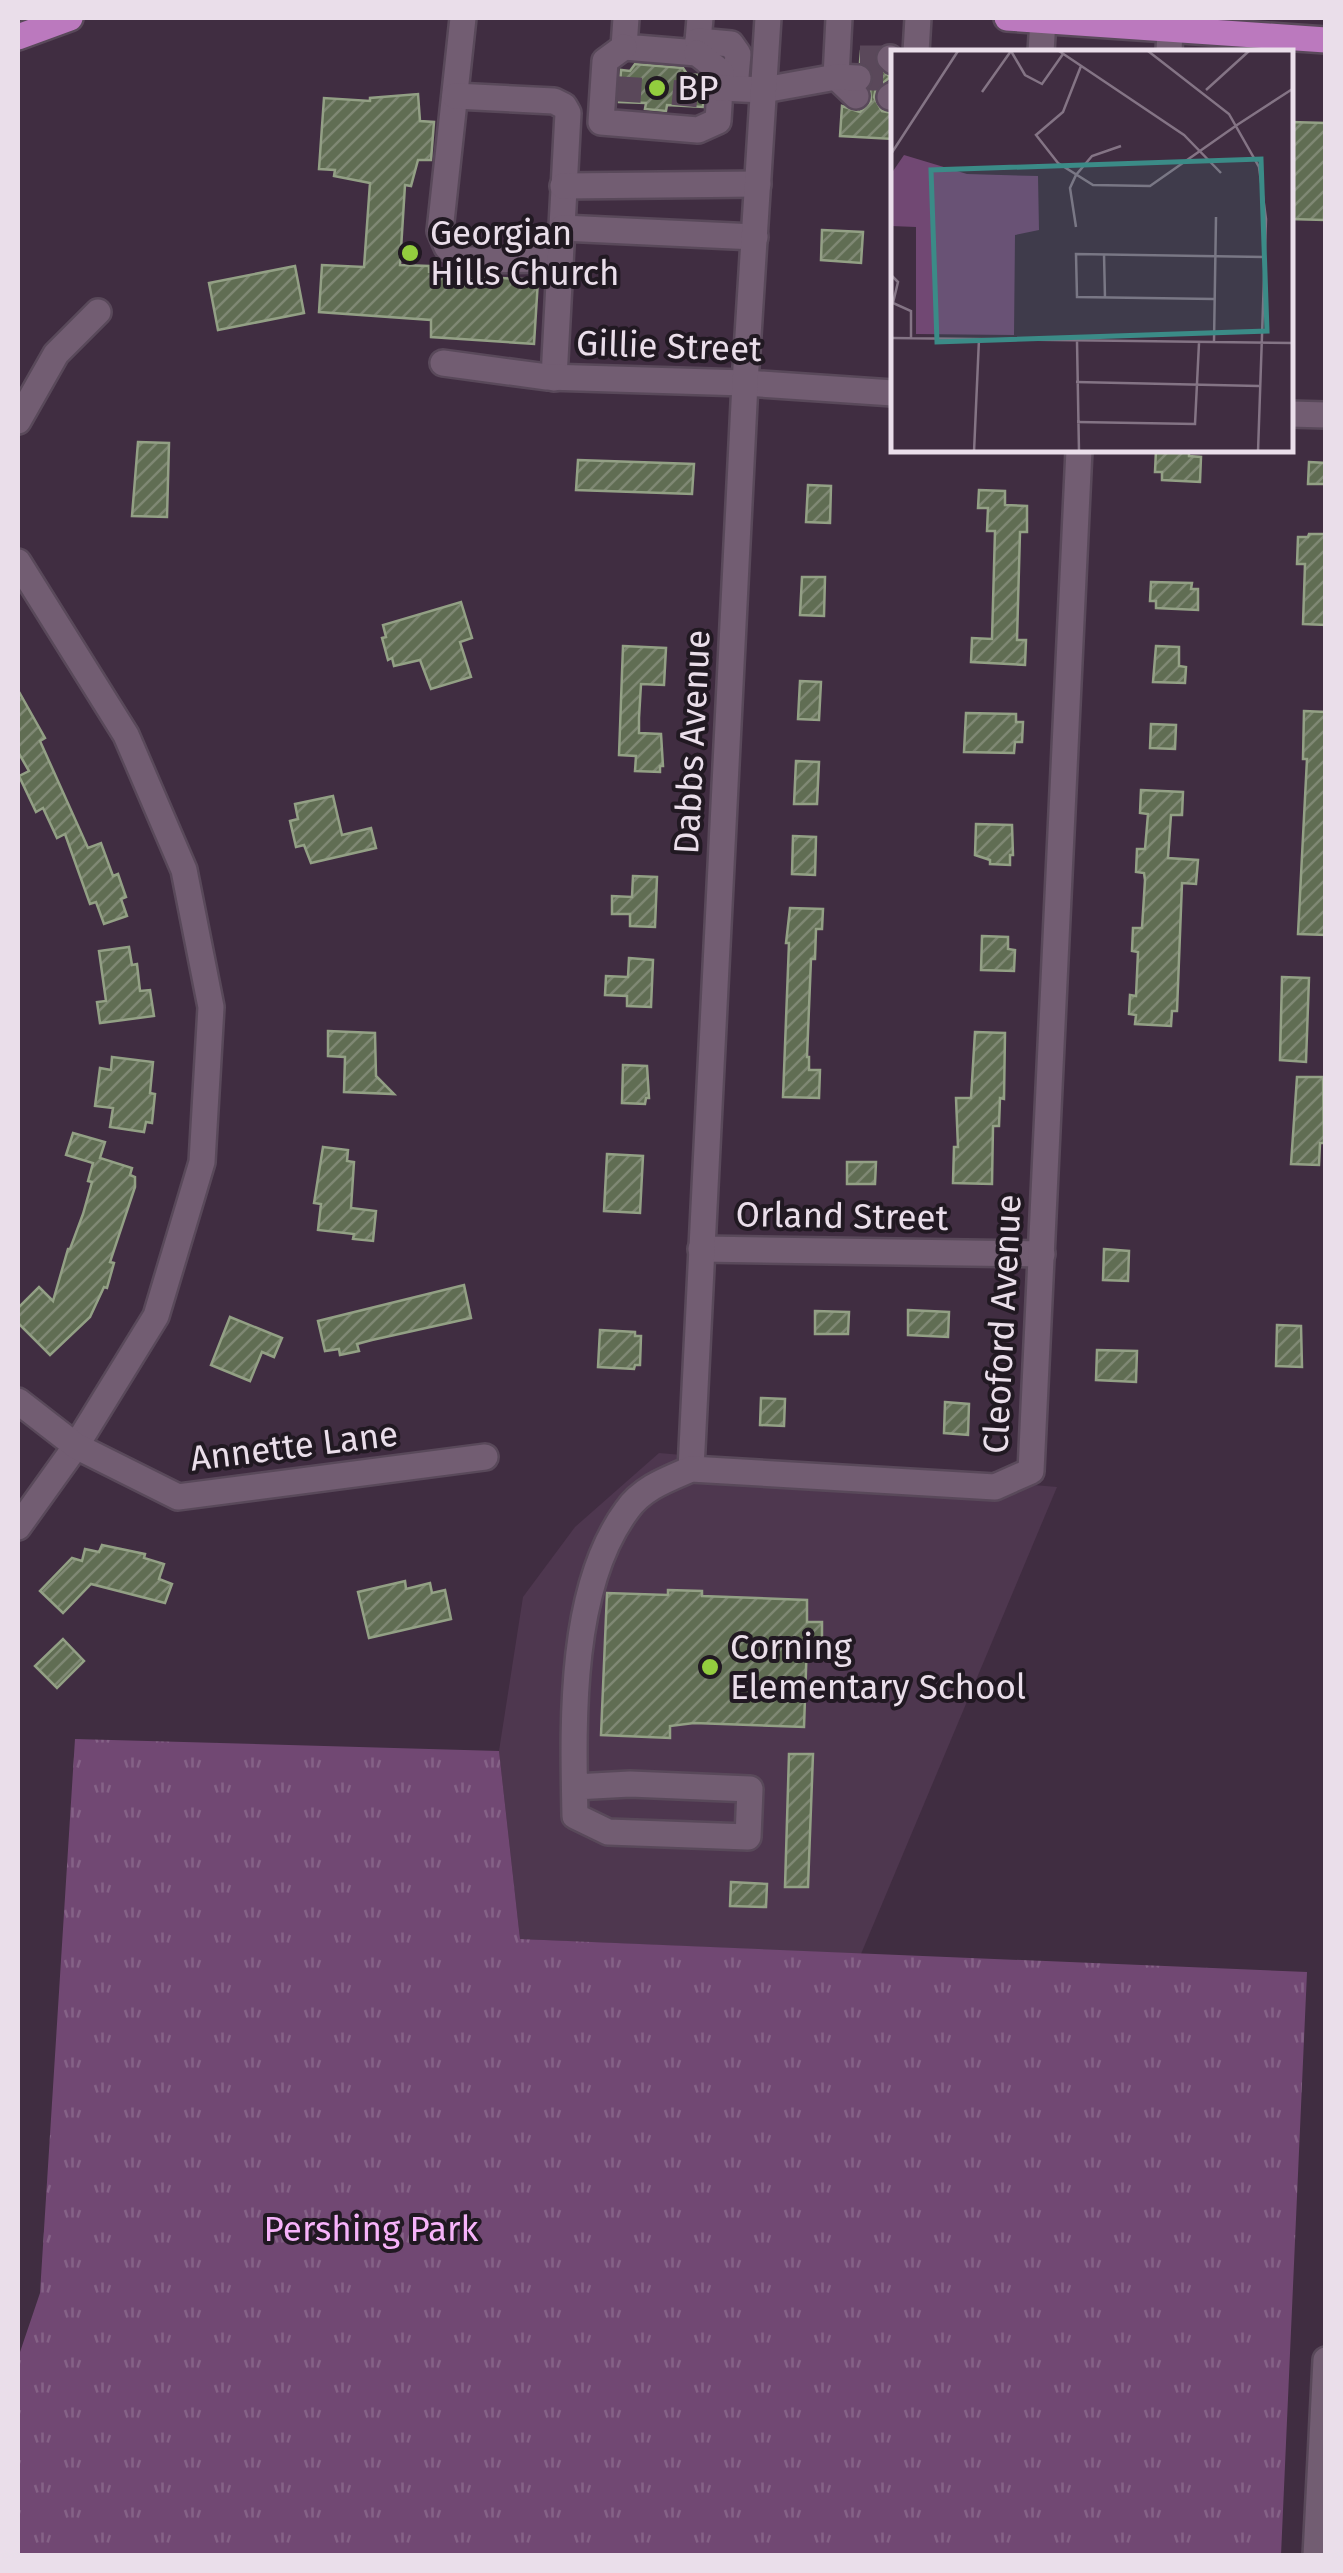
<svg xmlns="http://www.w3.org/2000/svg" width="1343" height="2573" viewBox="0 0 1343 2573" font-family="'Fira Sans',sans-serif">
<defs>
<pattern id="park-tufts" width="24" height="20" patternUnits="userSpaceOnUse" patternTransform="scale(2.5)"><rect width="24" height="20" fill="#714873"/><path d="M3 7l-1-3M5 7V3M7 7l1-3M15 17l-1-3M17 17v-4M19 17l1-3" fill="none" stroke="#856287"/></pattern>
<pattern id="building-hatch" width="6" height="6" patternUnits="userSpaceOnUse" patternTransform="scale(2.5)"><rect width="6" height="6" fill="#606d53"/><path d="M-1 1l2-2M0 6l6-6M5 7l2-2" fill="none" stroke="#7f8874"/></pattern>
</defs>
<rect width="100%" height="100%" fill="#402d41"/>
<!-- built -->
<polygon fill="#4e374f" points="659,1453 1057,1487 861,1954 520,1939 499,1751 523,1597 575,1527"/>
<!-- park -->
<polygon fill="url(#park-tufts)" points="75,1739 499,1751 520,1939 1307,1972 1281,2555 18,2555 18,2358 40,2293"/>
<!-- building -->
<g fill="url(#building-hatch)" stroke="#93a085" stroke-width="2.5">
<polygon points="861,51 876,51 875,63 890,77 876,89 874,97 882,111 893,113 893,139 840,136 842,106 860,112 871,101 870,88 874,78 872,70 860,62"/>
<polygon points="635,64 683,68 687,74 699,75 704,79 703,107 667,105 666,111 645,109 646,103 619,102 621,70 630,71"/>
<polygon points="418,94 420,121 434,122 431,160 418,160 411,186 405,185 400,265 429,266 429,272 465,276 538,280 534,344 431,337 431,320 319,312 322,265 364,267 370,183 334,176 335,170 319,169 324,98 370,101 370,98"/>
<polygon points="1290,122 1326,123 1324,220 1290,219"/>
<polygon points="822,230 863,232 861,263 821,260"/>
<polygon points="295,266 304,313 218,330 209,283"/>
<polygon points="138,442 169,443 167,517 132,516"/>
<polygon points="1156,450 1189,450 1189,456 1201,457 1200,482 1162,480 1162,472 1155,472"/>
<polygon points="578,460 694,464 692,494 576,490"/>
<polygon points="1309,462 1326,463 1326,484 1308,484"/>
<polygon points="808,485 831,486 830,523 806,522"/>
<polygon points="979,490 1005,491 1005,505 1027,506 1027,532 1020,532 1017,640 1026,640 1025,665 971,662 972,638 992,639 995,531 987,531 988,508 978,508"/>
<polygon points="1309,534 1326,534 1326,625 1303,624 1305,564 1297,564 1298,537 1308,537"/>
<polygon points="802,577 825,577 824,616 800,615"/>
<polygon points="1151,582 1192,583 1191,589 1198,589 1198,610 1156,608 1156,601 1150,601"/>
<polygon points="461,602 472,638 460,642 471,677 431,689 420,660 394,666 392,658 388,660 382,638 386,637 383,625"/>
<polygon points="623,646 666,648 664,685 641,684 639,718 639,733 661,734 663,766 660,766 660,772 635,771 636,756 619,755"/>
<polygon points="1156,646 1179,647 1179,666 1186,667 1185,683 1153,682"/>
<polygon points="800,681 821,682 819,720 798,719"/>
<polygon points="18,690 45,738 40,741 88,848 101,843 113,876 118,874 126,897 121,899 127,916 104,924 96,902 90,904 65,834 57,838 43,808 36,812 19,776 29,771 18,752"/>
<polygon points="1304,711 1326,712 1326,935 1298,934 1307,759 1303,759"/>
<polygon points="966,713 1016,714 1016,722 1023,722 1022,742 1015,742 1014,753 964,752"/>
<polygon points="1151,724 1176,725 1175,749 1150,748"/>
<polygon points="796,761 819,762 817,804 794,804"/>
<polygon points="1141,790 1183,792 1182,815 1171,815 1168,858 1198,860 1196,884 1182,883 1177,1011 1172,1011 1171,1026 1135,1024 1136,1015 1129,1014 1130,995 1136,996 1138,952 1132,951 1133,928 1142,928 1145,880 1144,873 1136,872 1137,849 1145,849 1148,814 1140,813"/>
<polygon points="333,796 342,835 371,828 376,848 311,863 304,845 296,847 290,821 298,819 295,804"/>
<polygon points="976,824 1012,825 1013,855 1010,855 1010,865 990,864 990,860 975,855"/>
<polygon points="793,836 816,837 815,875 792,874"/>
<polygon points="633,876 657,877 655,927 630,926 630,914 612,914 612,896 632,897"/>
<polygon points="790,908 823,909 822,929 816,929 815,959 811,959 807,1057 809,1057 809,1070 820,1070 819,1098 783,1097 789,943 786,943"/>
<polygon points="982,936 1008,937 1008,949 1015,950 1014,971 981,970"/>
<polygon points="129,947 132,965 137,964 140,991 150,990 154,1016 100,1023 97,1002 106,1001 99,951"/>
<polygon points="629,958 653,960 651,1007 627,1006 627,996 605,995 606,976 628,977"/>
<polygon points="1282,977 1309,978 1306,1062 1280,1060"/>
<polygon points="328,1031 375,1033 376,1076 394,1094 344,1092 345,1057 328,1056"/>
<polygon points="975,1032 1005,1033 1004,1099 1000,1098 999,1126 993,1126 992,1184 953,1183 954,1147 958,1147 956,1098 971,1098"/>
<polygon points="112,1057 153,1062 150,1093 155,1094 152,1123 146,1122 144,1132 110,1127 113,1108 95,1106 100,1068 111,1070"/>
<polygon points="623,1065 647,1066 649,1098 646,1098 645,1104 622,1103"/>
<polygon points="1297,1077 1323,1077 1324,1143 1320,1143 1319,1165 1291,1164"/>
<polygon points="73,1133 105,1142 100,1158 132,1168 130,1175 135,1177 135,1187 110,1262 114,1263 107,1288 104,1287 90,1317 50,1355 18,1323 18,1308 39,1287 53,1301 68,1249 70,1249 83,1214 92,1182 88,1181 93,1163 66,1155"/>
<polygon points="323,1147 348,1150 347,1161 354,1162 351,1208 376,1211 373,1241 353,1239 354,1234 318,1230 321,1204 314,1203"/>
<polygon points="607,1154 643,1156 640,1213 604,1211"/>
<polygon points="847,1162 876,1162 875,1184 847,1184"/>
<polygon points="1104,1249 1129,1251 1128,1281 1103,1280"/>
<polygon points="464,1285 471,1318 372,1340 357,1344 359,1351 340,1355 339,1349 325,1351 318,1321"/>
<polygon points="908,1310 949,1312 948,1337 908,1335"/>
<polygon points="815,1311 849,1312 848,1334 815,1334"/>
<polygon points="230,1317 282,1338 274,1357 262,1352 250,1381 211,1365"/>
<polygon points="1277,1325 1301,1326 1302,1367 1276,1366"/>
<polygon points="600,1330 635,1332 635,1336 641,1336 640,1365 635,1365 634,1369 598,1367"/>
<polygon points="1097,1350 1137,1351 1136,1382 1096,1380"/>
<polygon points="761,1398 785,1399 784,1426 760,1425"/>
<polygon points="945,1402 969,1404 968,1435 944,1433"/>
<polygon points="102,1545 145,1554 144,1558 164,1564 159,1579 172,1584 165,1603 91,1584 63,1613 40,1591 72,1558 82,1561 85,1549 99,1552"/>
<polygon points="405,1581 406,1589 430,1583 432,1593 445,1590 451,1619 369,1638 358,1592"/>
<polygon points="668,1590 702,1591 702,1596 807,1600 807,1622 822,1622 822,1641 807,1641 804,1727 694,1723 670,1726 670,1738 601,1735 607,1593 668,1595"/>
<polygon points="63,1639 84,1661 57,1688 35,1666"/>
<polygon points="789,1754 813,1754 808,1887 785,1887"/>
<polygon points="731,1882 767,1884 766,1907 730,1906"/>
</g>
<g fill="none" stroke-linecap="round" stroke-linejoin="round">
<!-- minor-tunnel -->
<g stroke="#5a485a" stroke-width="25" stroke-dasharray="25 12" stroke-linecap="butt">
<polyline points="860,58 890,58"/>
<polyline points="858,78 890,78"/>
<polyline points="628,102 630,71"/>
<polyline points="684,106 687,74"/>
</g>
<defs>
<g id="minor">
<polyline points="463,18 440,231 447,247 465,260 560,259"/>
<polyline points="626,18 624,47 697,53 700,18"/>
<polyline points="839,18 836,77 856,96"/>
<polyline points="698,41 731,44 738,54 735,88"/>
<polyline points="624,47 605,61 601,122 698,130 718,121 721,72 697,53"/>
<polyline points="916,52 918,18"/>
<polyline points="1041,52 1043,20"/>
<polyline points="1169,52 1170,29"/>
<polyline points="890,58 893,61"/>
<polyline points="720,88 764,90 836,77 858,78"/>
<polyline points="455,96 554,101 564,106 568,113 554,378"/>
<polyline points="890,97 893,95"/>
<polyline points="563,186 758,184"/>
<polyline points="562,228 755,237"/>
<polyline points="443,363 547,377 745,383 893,393"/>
<polyline points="1290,414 1326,415"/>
<polyline points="18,421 56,354 98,312"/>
<polyline points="18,562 126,735 184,870 211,1007 202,1162 156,1316 76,1446 18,1527"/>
<polyline points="701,1249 1042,1254"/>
<polyline points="18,1401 76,1446 178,1497 485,1457"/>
<polyline points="691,1469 745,383 768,18"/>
<path d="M 575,1787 L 630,1784 L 750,1789 L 748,1837 L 608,1832 L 575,1816 C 573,1722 569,1588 627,1510 C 642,1488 668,1479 691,1469 L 995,1487 L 1031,1471 L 1079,450"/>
<polyline points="1316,2556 1326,2360"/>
</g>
<g id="major">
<polyline points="1007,18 1326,40"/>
<polyline points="18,37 70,18"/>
</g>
</defs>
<!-- minor casing -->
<use href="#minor" stroke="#59495a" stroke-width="30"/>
<!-- major casing -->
<use href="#major" stroke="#59495a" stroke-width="30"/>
<!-- minor -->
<use href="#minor" stroke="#725d72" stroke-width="25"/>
<!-- major -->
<use href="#major" stroke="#bb79be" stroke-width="25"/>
</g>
<!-- markers -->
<g fill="#93cd3e" stroke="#211922" stroke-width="4">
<circle cx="657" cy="88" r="10"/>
<circle cx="410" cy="253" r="10"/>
<circle cx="710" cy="1667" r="10"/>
</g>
<g text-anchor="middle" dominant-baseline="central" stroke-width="8" stroke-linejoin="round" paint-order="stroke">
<!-- poi labels -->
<g font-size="35" fill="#eadeea" stroke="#211922" text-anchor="start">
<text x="677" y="88">BP</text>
<text x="430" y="233">Georgian<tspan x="430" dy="40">Hills Church</tspan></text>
<text x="730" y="1647">Corning<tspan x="730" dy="40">Elementary School</tspan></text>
</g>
<!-- street labels -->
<g font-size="35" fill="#eadeea" stroke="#211922">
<text transform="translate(669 346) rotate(2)">Gillie Street</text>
<text transform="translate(692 742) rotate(-87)">Dabbs Avenue</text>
<text transform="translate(842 1216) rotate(1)">Orland Street</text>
<text transform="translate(1002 1324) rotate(-87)">Cleoford Avenue</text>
<text transform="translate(294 1446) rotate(-7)">Annette Lane</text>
</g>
<!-- park labels -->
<g font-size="35" fill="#f7b3fa" stroke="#211922">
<text x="371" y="2229">Pershing Park</text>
</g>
</g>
<!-- overview -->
<g transform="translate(891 50)">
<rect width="402" height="402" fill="#402d41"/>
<path d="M 13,105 L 76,124 L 147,126 L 148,180 L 124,185 L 123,285 L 25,284 L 25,177 L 0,176 L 0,124 Z" fill="#714873"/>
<path fill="none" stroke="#847485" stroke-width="2.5" d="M 120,1 L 134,25 L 151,34 L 172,4M 168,1 L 293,85 L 330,123M 257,1 L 338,64 L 368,117 L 375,169 L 367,402M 190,16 L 172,62 L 145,85 L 167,113 L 202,135 L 259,136 L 346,75M 315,40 L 358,1M 91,42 L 120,1M 346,75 L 403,38M 0,104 L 67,1M 185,177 L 179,138 L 185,125 L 201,106 L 230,96M 213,204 L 214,248M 0,225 L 7,232 L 2,253 L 20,261 L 20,289M 323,249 L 186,247 L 185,204 L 373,207M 0,288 L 403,293M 186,291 L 188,402M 323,292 L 325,167M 185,332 L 368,336M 186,372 L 304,374 L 308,293M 83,402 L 88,289"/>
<path fill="#3b8b87" fill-opacity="0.15" stroke="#3b8b87" stroke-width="5" d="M 370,109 L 376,281 L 46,292 L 40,120 Z"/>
<rect width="402" height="402" fill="none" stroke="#eadeea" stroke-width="5"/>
</g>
<!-- border -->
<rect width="1343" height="2573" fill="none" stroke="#eadeea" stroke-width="40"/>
</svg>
